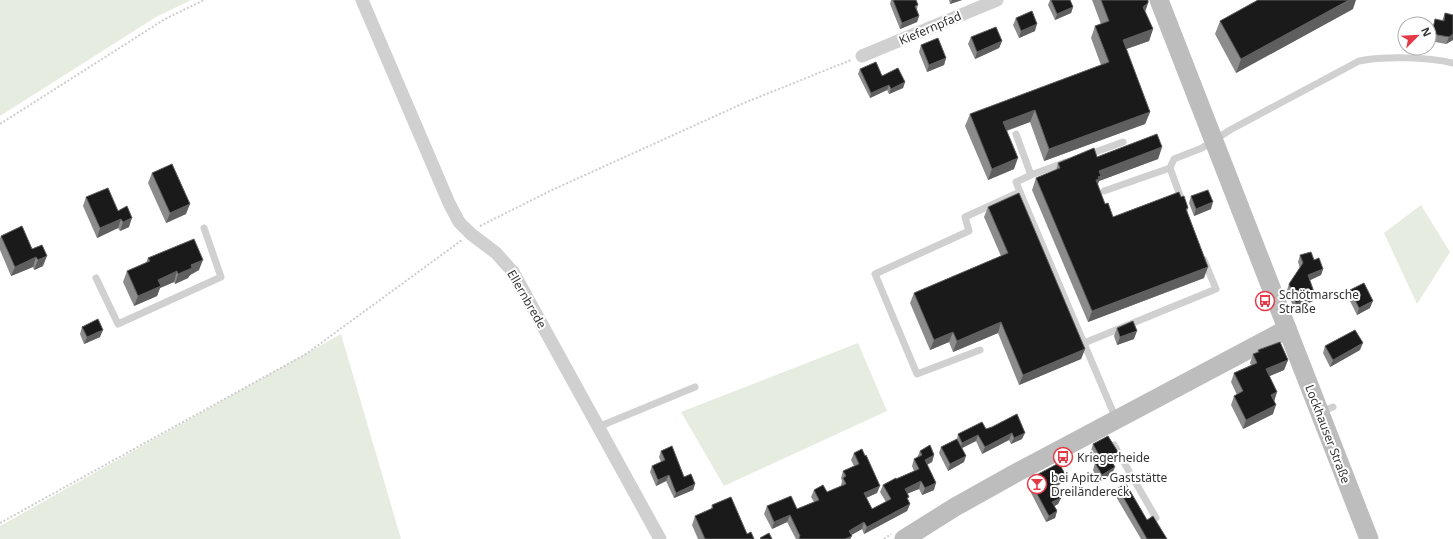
<svg xmlns="http://www.w3.org/2000/svg" width="1453" height="539" viewBox="0 0 1453 539" font-family="'Noto Sans',sans-serif">
<rect width="100%" height="100%" fill="#fff"/>
<!-- green -->
<g fill="#e6ecdf">
<polygon points="0,0 191,0 156,17 0,116"/>
<polygon points="1421,205 1450,252 1417,304 1384,233"/>
<polygon points="341,334 401,539 0,539 0,526"/>
<polygon points="858,343 887,411 724,486 681,412"/>
</g>
<g fill="none" stroke-linecap="round" stroke-linejoin="round">
<!-- path -->
<g stroke="#cdcdcd" stroke-width="2" stroke-dasharray="2 2" stroke-linecap="butt">
<polyline points="0,124 165,19 204,0"/>
<polyline points="480,226 552,190 744,103 851,60"/>
<polyline points="0,523 306,354 462,240"/>
<polyline points="884,539 891,534"/>
</g>
<!-- lane -->
<g stroke="#d0d0d0" stroke-width="7">
<polyline points="1016,134 1031,175 1066,162"/>
<polyline points="1087,155 1123,142"/>
<polyline points="1104,191 1170,168"/>
<polyline points="1020,192 1016,182 1031,175"/>
<path d="M 1182,201 L 1170,168 L 1174,159 L 1202,148 L 1230,130 L 1359,61 C 1385,56 1427,57 1453,63"/>
<polyline points="96,278 118,324 221,277 204,228"/>
<polyline points="1084,343 1216,289 1204,260"/>
<polyline points="980,350 917,374 875,274 969,231 965,217 1020,192 1116,419"/>
<polyline points="1320,412 1333,407"/>
<polyline points="598,427 695,387"/>
<polyline points="1114,445 1156,518"/>
</g>
<!-- street -->
<g stroke="#d0d0d0" stroke-width="13">
<polyline points="362,0 449,203 459,222 471,234 496,253 513,272 660,539"/>
<polyline points="862,56 997,0"/>
</g>
<!-- secondary -->
<g stroke="#bdbdbd" stroke-width="19">
<polyline points="1159,0 1369,539"/>
<polyline points="904,539 955,507 1014,474 1287,329"/>
</g>
</g>
<!-- wall -->
<g fill="#8c8c8c">
<polygon points="891,0 916,0 918,5 917,9 919,16 917,22 900,29 890,4"/>
<polygon points="949,0 962,0 950,4"/>
<polygon points="1050,0 1070,0 1073,7 1071,13 1055,20 1048,5"/>
<polygon points="1092,0 1148,0 1148,3 1145,11 1153,29 1149,41 1126,49 1150,112 1145,124 1044,161 1030,122 1007,131 1014,169 988,180 965,126 970,114 1101,65 1091,38 1095,26 1101,24"/>
<polygon points="1353,9 1236,73 1215,34 1220,21"/>
<polygon points="1445,13 1453,40 1446,44 1430,41 1433,26 1435,19 1442,21"/>
<polygon points="1016,18 1035,31 1019,38 1013,25"/>
<polygon points="971,37 1002,41 999,48 975,59 968,44"/>
<polygon points="921,45 946,58 944,65 927,72 919,52"/>
<polygon points="860,69 905,82 903,88 889,94 887,90 870,98 858,74"/>
<polygon points="1162,147 1158,159 1099,181 1097,185 1105,204 1113,217 1181,197 1188,208 1187,212 1204,278 1088,322 1032,190 1036,178 1056,170 1058,163"/>
<polygon points="152,173 186,214 166,223 148,183"/>
<polygon points="1191,196 1211,209 1194,216 1189,203"/>
<polygon points="86,197 118,211 129,227 120,231 118,228 97,238 83,206"/>
<polygon points="988,207 1085,349 1081,359 1019,385 998,333 953,352 949,342 930,350 910,303 914,293 1001,256 984,217"/>
<polygon points="1,236 32,249 43,266 34,270 33,267 11,276 0,250 0,238"/>
<polygon points="1300,255 1314,260 1323,269 1321,275 1310,280 1313,301 1294,309 1287,290 1289,284 1300,268 1298,262"/>
<polygon points="148,258 199,270 190,275 188,278 175,284 174,282 160,288 157,296 134,306 123,282 127,271 146,263"/>
<polygon points="1350,290 1370,308 1357,315 1348,297"/>
<polygon points="82,327 100,337 84,344 80,334"/>
<polygon points="1117,328 1134,339 1117,345 1114,336"/>
<polygon points="1325,346 1360,350 1330,367 1323,353"/>
<polygon points="1258,350 1288,360 1284,370 1269,376 1277,392 1274,400 1273,414 1243,429 1231,405 1234,396 1237,395 1231,382 1234,373 1251,365 1250,363 1253,354 1257,352"/>
<polygon points="1017,414 1022,439 1011,444 1009,440 982,454 976,441 962,448 964,462 948,471 939,453 941,447 957,439 958,434 986,429 992,427"/>
<polygon points="1093,444 1115,459 1111,461 1112,474 1099,482 1093,470 1095,463 1097,462 1091,451"/>
<polygon points="661,451 684,477 695,484 693,490 674,498 666,481 656,486 650,472 652,466 661,462 659,457"/>
<polygon points="920,451 934,455 932,462 927,465 934,490 922,495 919,489 907,493 908,501 910,504 907,511 864,534 862,529 851,535 850,539 796,539 787,522 772,529 764,514 767,506 797,509 814,502 811,497 814,490 827,492 841,486 841,485 842,481 841,478 843,471 854,466 851,460 854,453 877,493 866,498 872,509 886,502 880,492 883,485 914,471 912,466 914,459 917,458"/>
<polygon points="1066,476 1064,482 1055,487 1061,498 1058,504 1054,506 1057,511 1055,518 1046,522 1027,485 1029,479"/>
<polygon points="1118,488 1147,520 1167,539 1141,539 1115,495"/>
<polygon points="712,505 747,534 754,539 698,539 692,525 695,516 711,509"/>
</g>
<!-- shaded-wall -->
<g fill="#5f5f5f">
<polygon points="952,0 962,0 950,4"/>
<polygon points="1349,0 1356,0 1353,9 1236,73 1241,59"/>
<polygon points="1148,3 1144,15 1143,7"/>
<polygon points="1073,7 1071,13 1055,20 1057,14"/>
<polygon points="919,16 917,22 900,29 902,23"/>
<polygon points="1037,24 1035,31 1019,38 1021,31"/>
<polygon points="1153,29 1149,41 1118,52 1123,40"/>
<polygon points="1453,34 1453,40 1446,44 1449,37"/>
<polygon points="1002,41 999,48 975,59 977,52"/>
<polygon points="946,58 944,65 927,72 929,65"/>
<polygon points="905,82 903,88 889,94 891,89"/>
<polygon points="889,85 887,90 870,98 871,93"/>
<polygon points="1035,110 1030,122 999,133 1003,122"/>
<polygon points="1150,112 1145,124 1044,161 1049,149"/>
<polygon points="1162,147 1158,159 1099,181 1097,187 1091,191 1099,171"/>
<polygon points="1018,158 1014,169 988,180 992,169"/>
<polygon points="1213,202 1211,209 1194,216 1196,209"/>
<polygon points="190,204 186,214 166,223 170,213"/>
<polygon points="132,218 129,227 120,231 123,222"/>
<polygon points="121,219 118,228 97,238 100,228"/>
<polygon points="47,256 43,266 34,270 38,260"/>
<polygon points="36,257 33,267 11,276 15,267"/>
<polygon points="203,260 199,270 190,275 188,278 175,284 178,274 191,265"/>
<polygon points="1208,267 1204,278 1088,322 1092,311"/>
<polygon points="1323,269 1321,275 1306,282 1308,275"/>
<polygon points="177,271 174,282 160,288 157,296 134,306 138,296 158,280"/>
<polygon points="1315,295 1313,301 1294,309 1296,303"/>
<polygon points="1373,301 1370,308 1357,315 1359,308"/>
<polygon points="1001,322 998,333 953,352 957,341"/>
<polygon points="103,330 100,337 84,344 87,337"/>
<polygon points="1137,331 1134,339 1117,345 1120,337"/>
<polygon points="953,332 949,342 930,350 934,340"/>
<polygon points="1363,343 1360,350 1330,367 1333,360"/>
<polygon points="1085,349 1081,359 1019,385 1023,375"/>
<polygon points="1288,360 1284,370 1263,379 1266,369"/>
<polygon points="1277,392 1274,402 1271,395"/>
<polygon points="1276,405 1273,414 1243,429 1246,420"/>
<polygon points="1012,433 1009,440 982,454 985,447"/>
<polygon points="1025,433 1022,439 1011,444 1014,438"/>
<polygon points="978,435 976,441 960,449 962,443"/>
<polygon points="1118,452 1115,459 1106,464 1109,457"/>
<polygon points="934,455 932,462 922,467 925,460"/>
<polygon points="966,456 964,462 948,471 950,464"/>
<polygon points="1115,467 1112,474 1099,482 1102,475"/>
<polygon points="669,475 666,481 656,486 658,480"/>
<polygon points="1066,476 1064,482 1050,489 1053,483"/>
<polygon points="921,481 919,489 902,496 905,489"/>
<polygon points="936,483 934,490 922,495 925,488"/>
<polygon points="695,484 693,490 674,498 676,493"/>
<polygon points="880,486 877,493 861,500 864,493"/>
<polygon points="1061,498 1058,504 1050,509 1052,502"/>
<polygon points="910,504 907,511 864,534 867,527"/>
<polygon points="1057,511 1055,518 1046,522 1049,516"/>
<polygon points="790,515 787,522 772,529 774,522"/>
<polygon points="864,522 862,529 846,538 849,531"/>
<polygon points="852,536 850,539 845,539"/>
</g>
<!-- building -->
<g fill="#1a1a1a" stroke="#5f5f5f">
<polygon points="893,0 916,0 918,5 915,6 919,16 902,23"/>
<polygon points="1051,0 1070,0 1073,7 1057,14"/>
<polygon points="1101,0 1148,0 1148,3 1143,7 1153,29 1123,40 1150,112 1049,149 1035,110 1003,122 1018,158 992,169 970,114 1109,62 1095,26 1109,21"/>
<polygon points="1258,0 1349,0 1241,59 1220,21"/>
<polygon points="1032,11 1037,24 1021,31 1016,18"/>
<polygon points="1445,13 1453,15 1453,34 1449,37 1432,34 1435,19 1444,21"/>
<polygon points="996,27 1002,41 977,52 971,37"/>
<polygon points="938,38 946,58 929,65 921,45"/>
<polygon points="876,62 882,76 898,68 905,82 891,89 889,85 871,93 860,69"/>
<polygon points="1157,134 1162,147 1099,171 1101,176 1098,177 1099,179 1096,180 1105,204 1108,203 1113,217 1179,192 1181,197 1184,196 1188,208 1186,209 1208,267 1092,311 1036,178 1060,168 1058,163 1094,148 1097,157"/>
<polygon points="172,164 190,204 170,213 152,173"/>
<polygon points="108,188 118,211 127,206 132,218 123,222 121,219 100,228 86,197"/>
<polygon points="1208,190 1213,202 1196,209 1191,196"/>
<polygon points="1019,193 1085,349 1023,375 1001,322 957,341 953,332 934,340 914,293 1008,253 988,207"/>
<polygon points="22,226 32,249 42,245 47,256 38,260 36,257 15,267 1,236"/>
<polygon points="194,239 203,260 191,265 192,268 178,274 177,271 158,280 161,286 138,296 127,271 150,261 148,258"/>
<polygon points="1311,252 1314,260 1319,258 1323,269 1308,275 1315,295 1296,303 1289,284 1303,263 1300,255"/>
<polygon points="1364,283 1373,301 1359,308 1350,290"/>
<polygon points="98,319 103,330 87,337 82,327"/>
<polygon points="1133,321 1137,331 1120,337 1117,328"/>
<polygon points="1355,330 1363,343 1333,360 1325,346"/>
<polygon points="1280,342 1288,360 1266,369 1277,392 1271,395 1276,405 1246,420 1234,396 1243,391 1234,373 1257,363 1253,354 1259,352 1258,350"/>
<polygon points="1017,414 1025,433 1014,438 1012,433 985,447 978,435 962,443 958,434 982,422 986,429 992,427"/>
<polygon points="1108,436 1118,452 1109,457 1115,467 1102,475 1095,463 1101,459 1093,444"/>
<polygon points="957,439 966,456 950,464 941,447"/>
<polygon points="930,445 934,455 925,460 936,483 925,488 921,481 905,489 909,497 907,498 910,504 867,527 864,522 849,531 852,536 845,539 800,539 799,537 800,536 790,515 774,522 767,506 791,496 797,509 819,500 814,490 823,485 827,492 846,484 843,478 846,476 843,471 859,464 854,453 862,449 865,456 866,455 880,486 864,493 872,509 891,499 883,485 896,478 896,479 919,469 914,459 922,455 920,451"/>
<polygon points="672,446 684,477 691,474 695,484 676,493 669,475 658,480 652,466 665,460 661,451"/>
<polygon points="1059,463 1066,476 1053,483 1061,498 1052,502 1057,511 1049,516 1029,479"/>
<polygon points="1126,484 1147,520 1153,516 1167,539 1147,539 1118,488"/>
<polygon points="731,497 747,534 751,532 754,539 705,539 695,516 713,508 712,505"/>
<polygon points="769,533 772,539 761,539 760,538"/>
</g>
<!-- icons -->
<defs>
<symbol id="bus-ring" viewBox="-11 -11 22 22"><circle r="9.5" fill="#fff" stroke="#e63946" stroke-width="1.5"/><path d="M-5-6H5V4H4V6H2V4H-2V6H-4V4H-5ZM-3.5-4V0h7V-4ZM-3.5 1.2v1.5H-2V1.2ZM2 1.2v1.5H3.5V1.2Z" fill="#e63946"/></symbol>
<symbol id="bar-ring" viewBox="-11 -11 22 22"><circle r="9.5" fill="#fff" stroke="#e63946" stroke-width="1.5"/><path d="M-6-5H6L.8 .8V4.5H3.5V6h-7V4.5H-.8V.8Z" fill="#e63946"/></symbol>
</defs>
<g fill-rule="evenodd">
<use href="#bus-ring" x="1254" y="290" width="22" height="22"/>
<use href="#bus-ring" x="1052" y="446" width="22" height="22"/>
<use href="#bar-ring" x="1026" y="473" width="22" height="22"/>
</g>
<g text-anchor="middle" dominant-baseline="central" stroke-width="4" stroke-linejoin="round" paint-order="stroke">
<!-- street labels -->
<g font-size="12" fill="#333" stroke="#fff">
<text transform="translate(930 28) rotate(-23)">Kiefernpfad</text>
<text transform="translate(527 299) rotate(60)">Ellernbrede</text>
<text transform="translate(1328 434) rotate(69)">Lockhauser Straße</text>
</g>
<!-- poi labels -->
<g font-size="12" fill="#333" stroke="#fff" text-anchor="start">
<text x="1279" y="294">Schötmarsche<tspan x="1279" dy="14">Straße</tspan></text>
<text x="1077" y="457">Kriegerheide</text>
<text x="1051" y="477">bei Apitz - Gaststätte<tspan x="1051" dy="14">Dreiländereck</tspan></text>
</g>
</g>
<!-- north arrow -->
<g transform="translate(1417 36) rotate(66)"><circle r="19" fill="#ffffff" stroke="#adadad"/>
<path d="M0-3L7 15L0 10L-7 15Z" fill="#e63946"/>
<text y="-6" font-size="11" font-weight="bold" text-anchor="middle" fill="#333333">N</text>
</g>
</svg>
